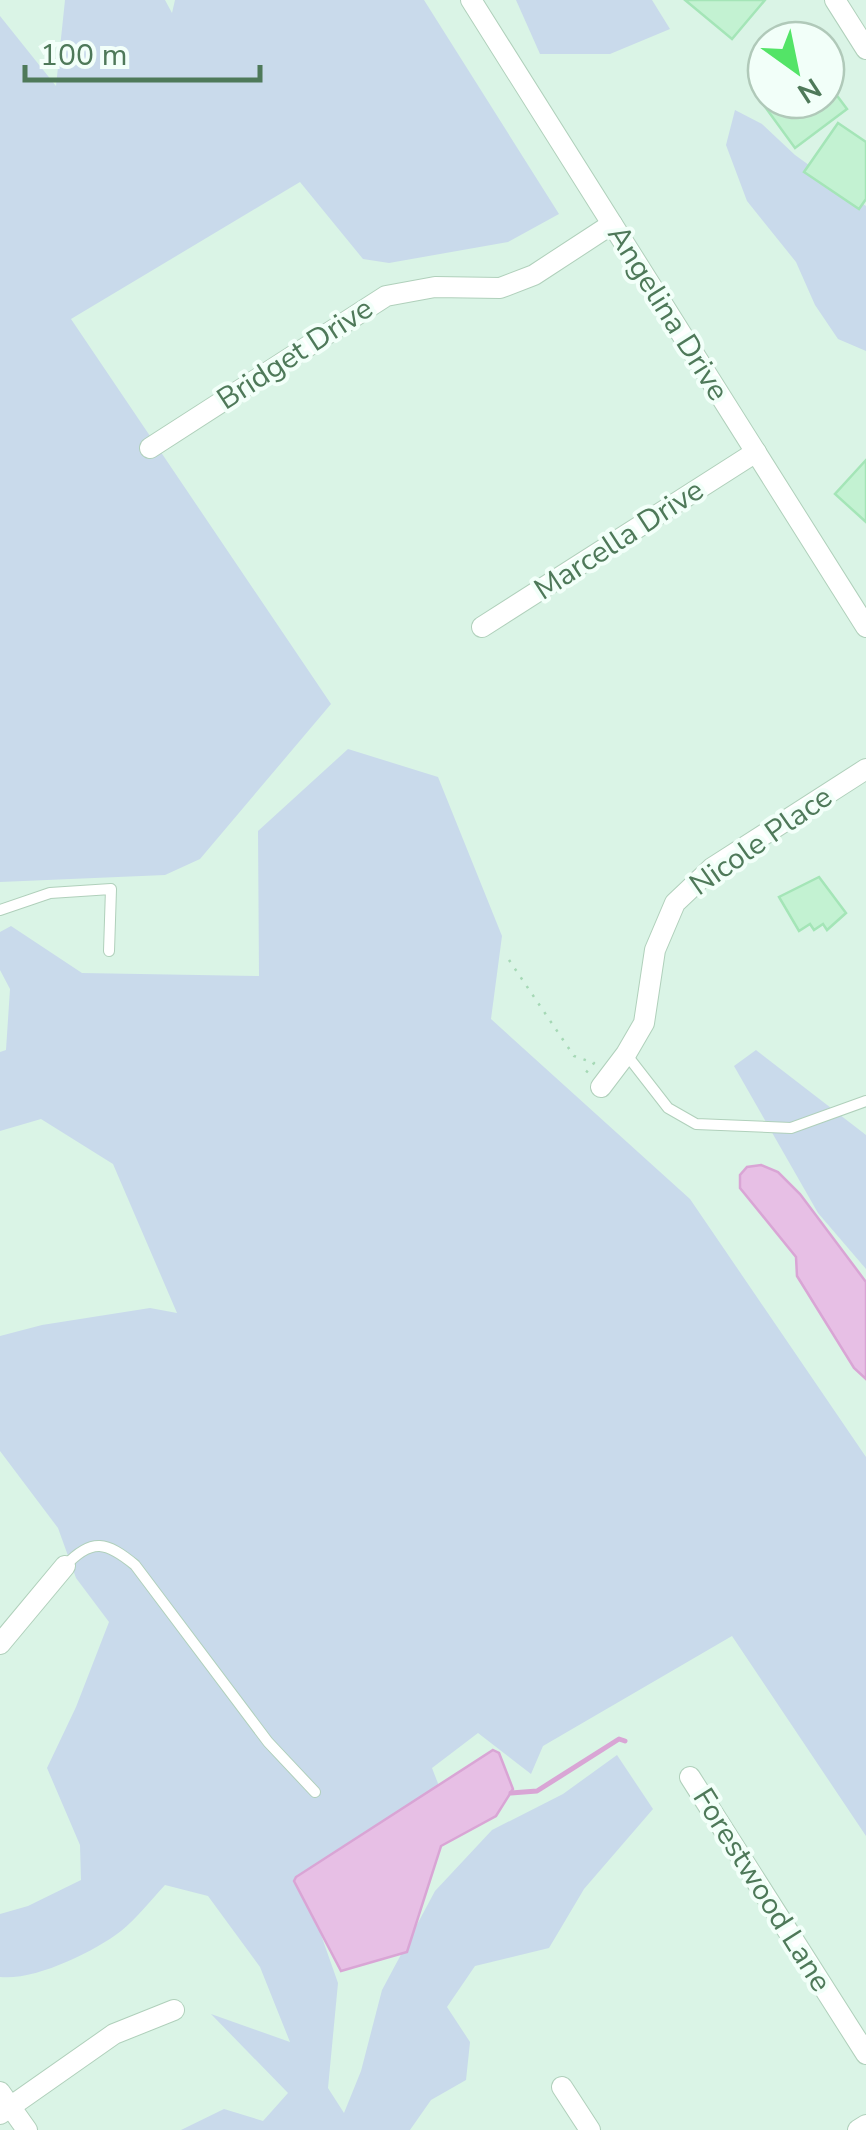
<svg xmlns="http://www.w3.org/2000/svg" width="866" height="2130" viewBox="0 0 866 2130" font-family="'Nunito Sans',sans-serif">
<rect width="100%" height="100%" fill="#ecfdf4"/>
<!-- residential -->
<path fill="#daf4e6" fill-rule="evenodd" d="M 0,0 L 866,0 L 866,2130 L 0,2130 ZM 766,40 L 826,40 L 826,100 L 766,100 Z"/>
<!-- green -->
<g fill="#c9daeb">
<polygon points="65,0 165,0 172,13 175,0 424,0 559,214 508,242 389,263 363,259 300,182 71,319 331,704 200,859 165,875 0,882 0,16 56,86"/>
<polygon points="516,0 652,0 670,29 610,54 540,54"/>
<polygon points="735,110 762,124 795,155 866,206 866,351 838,339 815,305 796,262 747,201 726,145"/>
<path d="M 348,749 L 438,777 L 502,936 L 491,1019 L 690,1199 L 866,1457 L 866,1836 L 732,1636 L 543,1746 L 531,1774 L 478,1733 L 432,1768 L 439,1786 L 300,1875 L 338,1983 L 328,2088 L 344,2113 L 361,2071 L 382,1990 L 435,1891 L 492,1830 L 563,1794 L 617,1755 L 653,1809 L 584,1889 L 549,1948 L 475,1966 L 447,2007 L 470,2042 L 466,2080 L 431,2100 L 410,2130 L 181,2130 L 224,2109 L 263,2121 L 288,2093 L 211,2014 L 290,2042 L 260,1967 L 208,1896 L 165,1885 C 151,1900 137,1918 121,1931 C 94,1952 34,1981 0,1977 L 0,1914 L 28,1906 L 81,1880 L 80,1845 L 47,1768 L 76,1707 L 109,1622 L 76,1578 L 58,1528 L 0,1451 L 0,1336 L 42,1325 L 150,1308 L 177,1313 L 113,1164 L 41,1119 L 0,1131 L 0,1052 L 6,1050 L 10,989 L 0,970 L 0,932 L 11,926 L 82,973 L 259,976 L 258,831 Z"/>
<polygon points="756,1050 866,1135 866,1269 818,1213 734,1066"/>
</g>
<!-- water -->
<g fill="#e7bfe5" stroke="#d9a5d5" stroke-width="2.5">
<polygon points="761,1165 778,1172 800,1194 866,1282 866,1379 854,1368 797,1276 796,1257 740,1188 740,1175 747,1167"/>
<polygon points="493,1750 499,1753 513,1789 496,1816 441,1846 407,1952 341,1971 294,1881 296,1877"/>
</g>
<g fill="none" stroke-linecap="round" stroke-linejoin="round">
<!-- stream -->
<polyline stroke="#d9a5d5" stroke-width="5" points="511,1793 537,1791 619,1739 625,1741"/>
</g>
<!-- building -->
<g fill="#c3f2d2" stroke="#a4e5b7" stroke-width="2.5">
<polygon points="685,0 765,0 732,39"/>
<polygon points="826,81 847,109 795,148 760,100 826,100"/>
<polygon points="838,123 866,142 866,199 859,209 804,172"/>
<polygon points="866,460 866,522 835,494"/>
<polygon points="819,877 846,913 827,930 823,924 814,930 810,924 799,931 779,897"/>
</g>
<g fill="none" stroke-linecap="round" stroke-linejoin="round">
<defs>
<g id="lane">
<polyline points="0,910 50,893 111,889 109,951"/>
<polyline points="626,1054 668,1108 696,1124 791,1128 866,1101"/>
<path d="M 65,1566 C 92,1537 107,1542 135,1565 L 268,1742 L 315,1792"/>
</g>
<g id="street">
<polyline points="471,0 866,627"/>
<polyline points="835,0 866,49"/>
<polyline points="150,448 386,296 435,287 500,288 534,275 612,224"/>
<polyline points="482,627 756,452"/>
<polyline points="601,1087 626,1054 644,1023 655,950 675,903 712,868 866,769"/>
<polyline points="0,1644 65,1566"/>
<polyline points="690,1777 866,2054"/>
<polyline points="562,2087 590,2130"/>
<polyline points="0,2092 27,2130"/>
<polyline points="0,2114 114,2034 174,2010"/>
<polyline points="858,2130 866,2125"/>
</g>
</defs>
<!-- lane casing -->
<use href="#lane" stroke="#b0d0bb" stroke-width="12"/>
<!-- street casing -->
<use href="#street" stroke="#b0d0bb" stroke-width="22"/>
<!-- path -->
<polyline stroke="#a5d8b5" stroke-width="2.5" stroke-dasharray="2.5 8" stroke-linecap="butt" points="509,960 574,1056 594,1063 585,1074"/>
<!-- lane -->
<use href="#lane" stroke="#fff" stroke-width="10"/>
<!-- street -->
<use href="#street" stroke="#fff" stroke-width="20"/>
</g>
<g text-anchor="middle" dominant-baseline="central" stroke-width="8" stroke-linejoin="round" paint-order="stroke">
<!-- street labels -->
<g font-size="30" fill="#4e7959" stroke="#f2fff9">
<text transform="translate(668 313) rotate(58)">Angelina Drive</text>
<text transform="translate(295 354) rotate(-33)">Bridget Drive</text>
<text transform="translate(619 540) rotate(-33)">Marcella Drive</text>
<text transform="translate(761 841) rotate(-35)">Nicole Place</text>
<text transform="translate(762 1890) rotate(58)">Forestwood Lane</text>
</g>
</g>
<!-- north arrow -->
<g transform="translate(796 70) rotate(147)"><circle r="48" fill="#f2fff9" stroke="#b0c9b9" stroke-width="2.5"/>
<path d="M0-8L18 38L0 25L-18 38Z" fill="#53e467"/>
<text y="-15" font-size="28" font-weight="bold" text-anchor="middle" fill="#4e7959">N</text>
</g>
<!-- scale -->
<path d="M25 65v15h235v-15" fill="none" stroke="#4e7959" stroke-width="5"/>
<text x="40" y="65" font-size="30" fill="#4e7959" stroke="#f2fff9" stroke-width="8" paint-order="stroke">100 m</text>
</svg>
